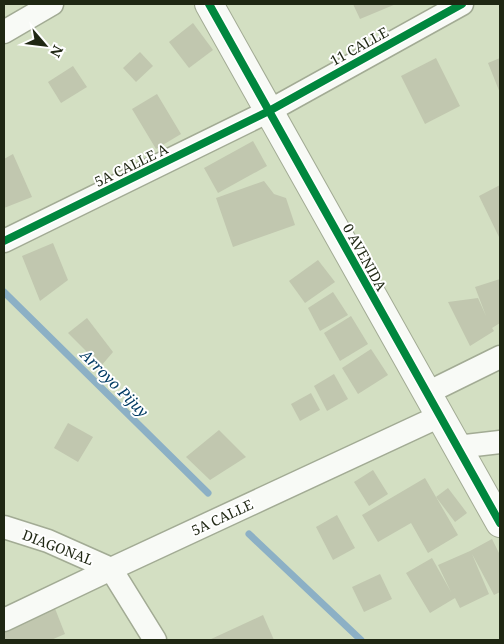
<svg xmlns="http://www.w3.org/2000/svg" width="504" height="644" viewBox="0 0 504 644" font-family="'Noto Serif',serif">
<rect width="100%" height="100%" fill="#d3dfc2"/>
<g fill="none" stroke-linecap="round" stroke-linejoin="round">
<!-- stream -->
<g stroke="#8cb0c5" stroke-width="7">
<polyline points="4,292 208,493"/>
<polyline points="249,534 361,640"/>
</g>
</g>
<!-- building -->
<g fill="#c1c7af">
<polygon points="353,4 396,4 360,19"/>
<polygon points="193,23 213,50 189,68 169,42"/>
<polygon points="140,52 153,66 136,82 123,68"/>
<polygon points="436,58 460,106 425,124 401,76"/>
<polygon points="500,58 500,93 488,63"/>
<polygon points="73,66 87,87 61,103 48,82"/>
<polygon points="157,94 181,134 156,149 132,109"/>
<polygon points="253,141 267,166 218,193 204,168"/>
<polygon points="13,154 32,197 4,208 4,159"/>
<polygon points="264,181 274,194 286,198 295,225 233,247 216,198"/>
<polygon points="500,185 500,239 479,196"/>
<polygon points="53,243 68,280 40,301 22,256"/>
<polygon points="318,260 335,282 305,303 289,281"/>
<polygon points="500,279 500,323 492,328 494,331 470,346 448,302 478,298 486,316 475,287"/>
<polygon points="333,292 348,315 320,331 308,308"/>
<polygon points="351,316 368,344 340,361 324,333"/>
<polygon points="87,318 113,352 101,366 68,333"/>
<polygon points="371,349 388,375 358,394 342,368"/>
<polygon points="334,374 348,399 327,411 314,386"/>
<polygon points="311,393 320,410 300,421 291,404"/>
<polygon points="68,423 93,437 78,462 54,448"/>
<polygon points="219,430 246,457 210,480 186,457"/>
<polygon points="373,470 388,494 369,506 354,482"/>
<polygon points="425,478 458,535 428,553 411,523 378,542 362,515"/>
<polygon points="448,488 467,513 455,522 436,497"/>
<polygon points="337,515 355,548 333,560 316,527"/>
<polygon points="492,539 500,555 500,592 494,595 472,554 489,594 460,608 455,598 430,613 406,573 432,558 451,592 438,565 470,551"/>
<polygon points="380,574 392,599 364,612 352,587"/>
<polygon points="54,606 65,634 51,640 4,640 4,630"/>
<polygon points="263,615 274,640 209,640"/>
</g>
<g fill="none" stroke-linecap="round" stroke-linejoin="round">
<defs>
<g id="minor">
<polyline points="4,32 52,4"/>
<polyline points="4,241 269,111 462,4"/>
<polyline points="427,393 500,357"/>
<polyline points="457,447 500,442"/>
<polyline points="4,527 48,541 111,569 155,640"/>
<polyline points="4,620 111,569 440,416"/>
</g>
<polyline id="tertiary" points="209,4 500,523"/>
</defs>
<!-- minor casing -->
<use href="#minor" stroke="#a2ab94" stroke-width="25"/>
<!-- tertiary casing -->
<use href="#tertiary" stroke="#a2ab94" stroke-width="30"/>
<!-- minor -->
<use href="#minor" stroke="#f8faf6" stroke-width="22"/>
<!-- tertiary -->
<use href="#tertiary" stroke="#f8faf6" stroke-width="28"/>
<defs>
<g id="cycleway">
<polyline points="209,4 500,523"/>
<polyline points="4,241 269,111 462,4"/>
</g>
</defs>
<!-- cycleway casing -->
<use href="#cycleway" stroke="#fff" stroke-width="11"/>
<!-- cycleway -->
<use href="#cycleway" stroke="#00873e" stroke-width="8"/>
</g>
<g text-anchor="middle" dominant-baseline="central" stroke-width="4" stroke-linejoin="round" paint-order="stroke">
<!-- street labels -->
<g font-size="14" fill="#1f2713" stroke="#fff">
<text transform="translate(359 46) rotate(-29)">11 CALLE</text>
<text transform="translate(131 165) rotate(-26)">5A CALLE A</text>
<text transform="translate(365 257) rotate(61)">0 AVENIDA</text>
<text transform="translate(222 517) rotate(-25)">5A CALLE</text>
<text transform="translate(58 547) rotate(21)">DIAGONAL</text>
</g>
<!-- water labels -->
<g font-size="15" font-style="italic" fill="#033c64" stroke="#fff">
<text transform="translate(115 383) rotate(45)">Arroyo Pijuy</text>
</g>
</g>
<!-- border -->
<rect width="504" height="644" fill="none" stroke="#1f2713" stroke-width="10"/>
<!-- north arrow -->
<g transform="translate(45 45) rotate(118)" stroke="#ffffff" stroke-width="4" paint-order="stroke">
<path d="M0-4L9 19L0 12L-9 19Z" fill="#1f2713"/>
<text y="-8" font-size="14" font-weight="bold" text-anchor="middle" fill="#1f2713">N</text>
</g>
</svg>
